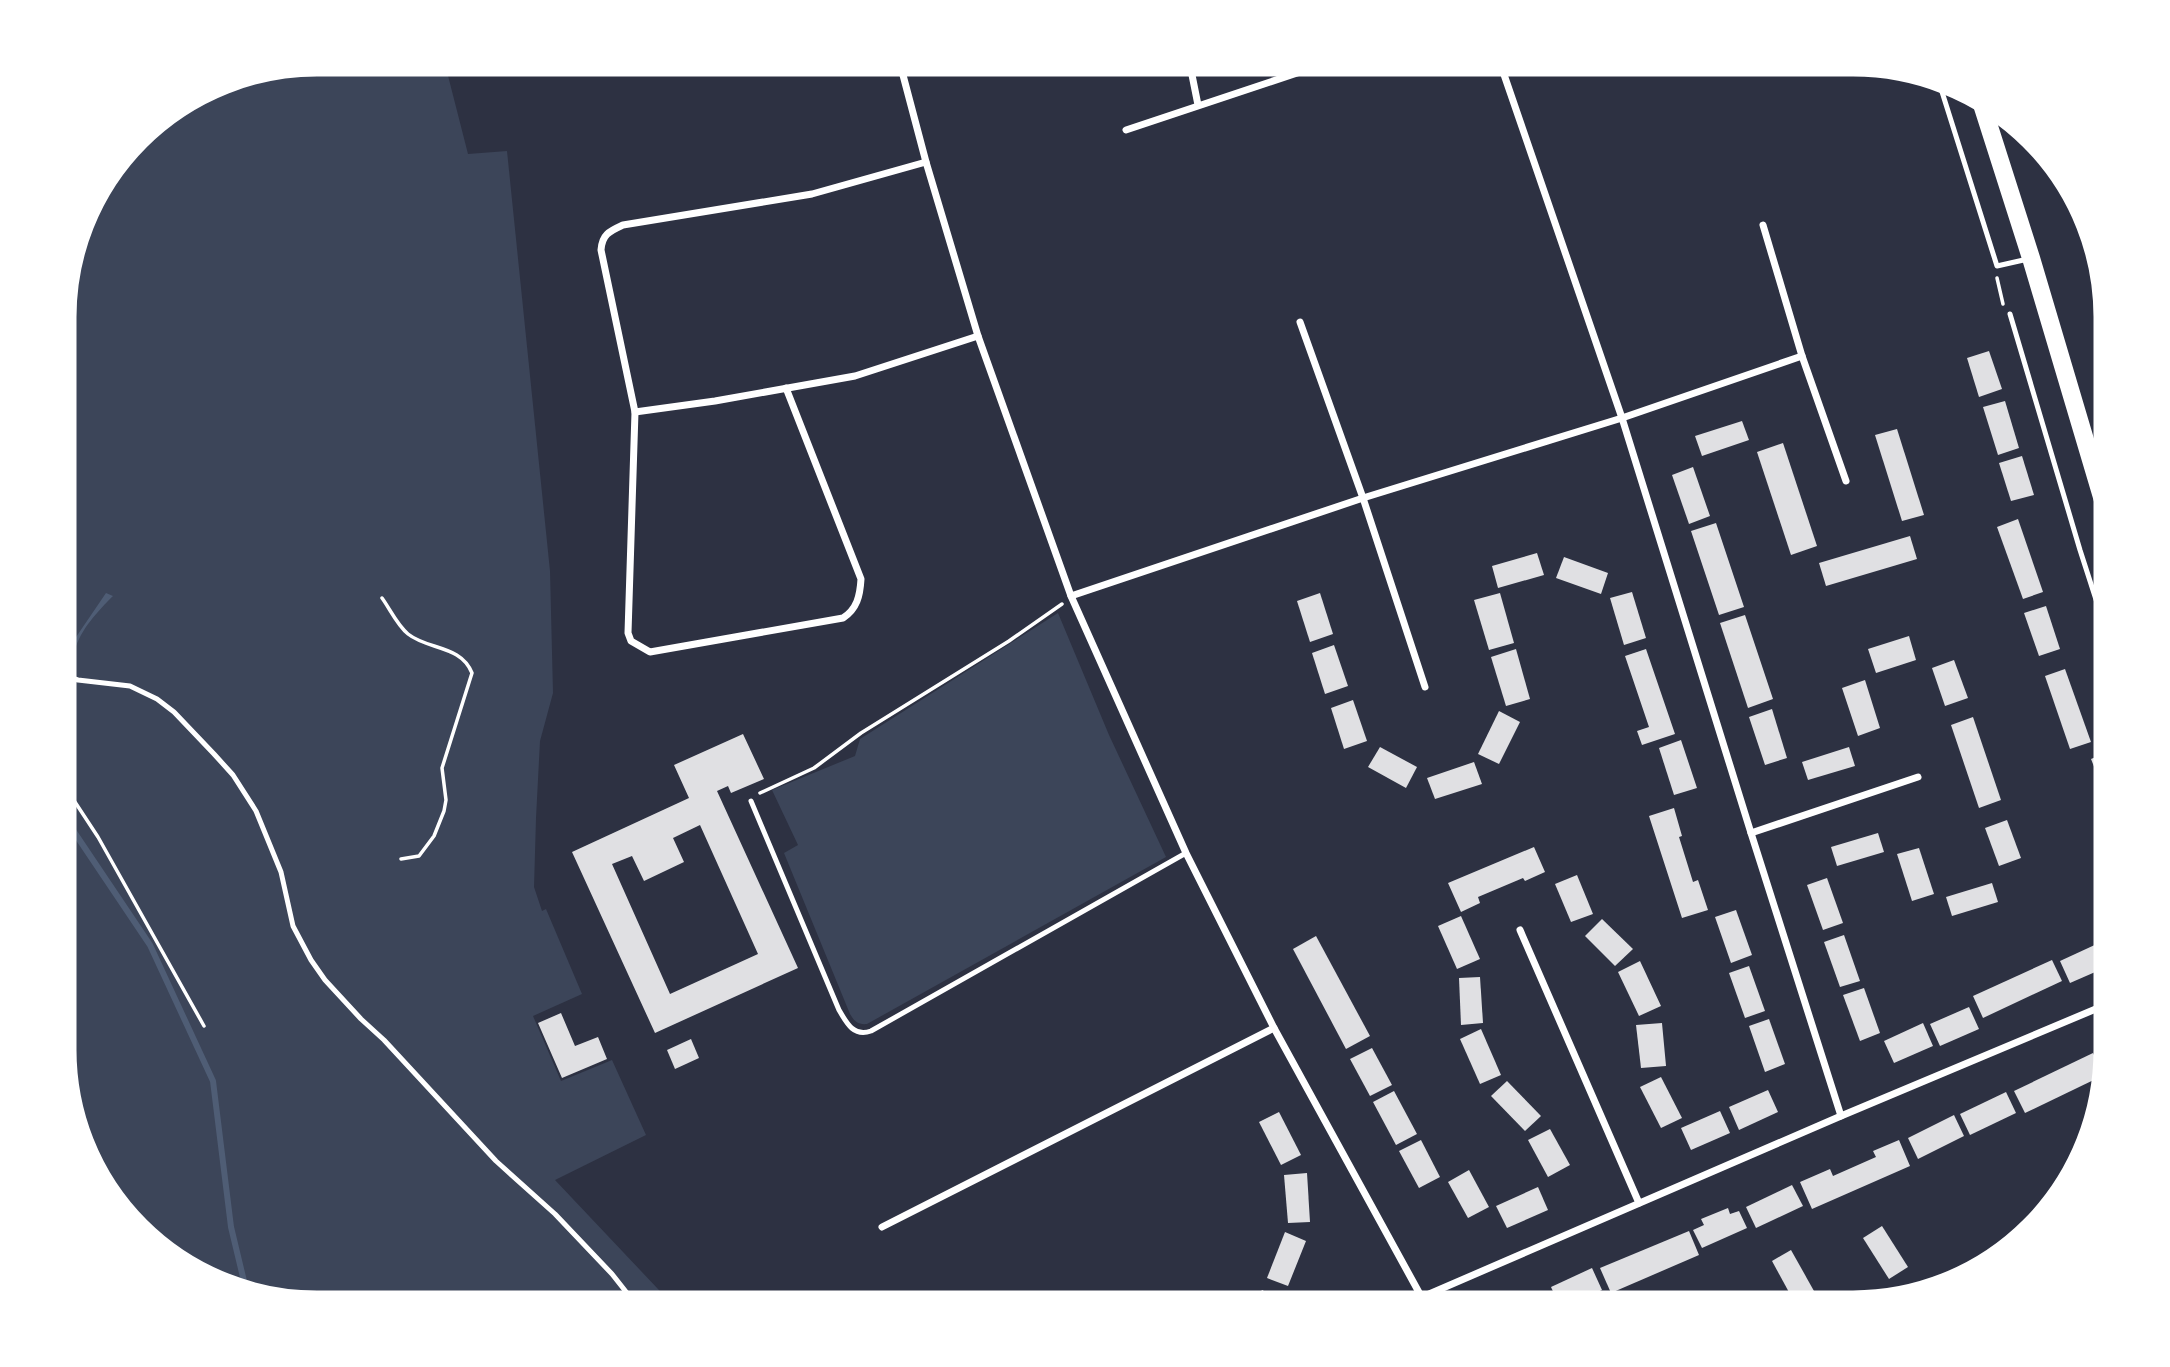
<svg xmlns="http://www.w3.org/2000/svg" width="2170" height="1367" viewBox="0 0 2170 1367" font-family="Literata,serif">
<rect width="100%" height="100%" fill="#2d3142"/>
<!-- green -->
<g fill="#3c4559">
<polygon points="316,60 444,60 468,154 507,151 550,571 553,693 540,741 536,818 534,887 542,911 546,909 582,994 533,1016 561,1081 612,1060 646,1135 555,1180 675,1307 316,1307 250,1299 174,1264 103,1193 62,1084 62,283 86,202 147,124 218,79"/>
<path d="M 1058,613 L 1109,735 L 1166,857 L 867,1024 C 858,1025 854,1021 850,1014 L 784,853 L 798,845 L 772,790 L 855,756 L 860,739 Z"/>
</g>
<!-- water -->
<path fill="#4f5d75" d="M 106,593 L 113,596 C 98,611 80,630 75,650 L 72,652 L 70,650 L 72,643 Z"/>
<g fill="none" stroke-linecap="round" stroke-linejoin="round">
<!-- stream -->
<polyline stroke="#4f5d75" stroke-width="6" points="62,814 150,945 213,1081 231,1227 248,1298"/>
</g>
<!-- building -->
<g fill="#e0e0e3" fill-rule="evenodd">
<polygon points="1989,351 2002,389 1979,397 1967,358"/>
<polygon points="2005,401 2019,448 1998,455 1983,407"/>
<polygon points="1742,421 1749,440 1702,456 1695,436"/>
<polygon points="1897,429 1924,515 1902,521 1875,435"/>
<polygon points="1783,443 1817,546 1791,555 1757,452"/>
<polygon points="2022,456 2034,495 2011,501 1999,463"/>
<polygon points="1693,467 1710,516 1689,524 1672,475"/>
<polygon points="2018,519 2043,592 2023,599 1997,527"/>
<polygon points="1716,523 1744,607 1719,615 1691,531"/>
<polygon points="1910,536 1917,559 1826,586 1819,563"/>
<polygon points="1537,553 1544,575 1498,588 1492,566"/>
<polygon points="1564,557 1608,573 1601,594 1556,578"/>
<polygon points="1632,592 1646,638 1624,645 1610,598"/>
<polygon points="1320,593 1333,634 1310,642 1297,601"/>
<polygon points="1500,593 1514,643 1489,650 1474,600"/>
<polygon points="2046,606 2060,649 2039,656 2024,613"/>
<polygon points="1745,615 1773,699 1748,708 1720,623"/>
<polygon points="1909,636 1916,660 1876,673 1868,649"/>
<polygon points="1334,645 1348,686 1325,694 1312,653"/>
<polygon points="1516,649 1530,699 1506,706 1491,657"/>
<polygon points="1646,649 1675,734 1642,745 1637,731 1649,727 1625,656"/>
<polygon points="1954,660 1968,698 1945,706 1932,668"/>
<polygon points="2065,669 2091,742 2070,749 2045,676"/>
<polygon points="1865,680 1880,728 1858,736 1842,688"/>
<polygon points="1353,700 1367,741 1344,749 1331,708"/>
<polygon points="1772,709 1787,758 1765,765 1749,717"/>
<polygon points="1499,711 1520,722 1499,764 1478,754"/>
<polygon points="1973,717 2001,800 1979,808 1951,725"/>
<path d="M 743,734 L 764,779 L 731,793 L 728,786 L 717,791 L 798,968 L 655,1033 L 572,852 L 689,798 L 674,765 ZM 700,825 L 758,954 L 670,994 L 612,864 L 632,856 L 644,881 L 684,862 L 673,838 Z"/>
<polygon points="1681,740 1697,788 1674,795 1659,748"/>
<polygon points="1380,747 1417,767 1406,788 1368,767"/>
<polygon points="1849,747 1855,766 1808,780 1802,762"/>
<polygon points="2110,751 2110,795 2106,797 2091,759"/>
<polygon points="1474,762 1482,784 1435,799 1427,778"/>
<polygon points="1674,808 1682,836 1679,837 1693,882 1698,880 1708,910 1682,918 1649,816"/>
<polygon points="2007,820 2021,858 1999,866 1985,828"/>
<polygon points="1878,833 1884,852 1837,866 1831,847"/>
<polygon points="1534,847 1545,872 1525,881 1523,878 1478,897 1480,903 1461,912 1448,883"/>
<polygon points="1919,848 1934,894 1912,901 1897,854"/>
<polygon points="1577,875 1593,914 1571,922 1555,884"/>
<polygon points="1827,878 1843,923 1823,930 1807,885"/>
<polygon points="1992,883 1998,902 1952,916 1946,897"/>
<polygon points="1736,910 1752,955 1731,963 1715,917"/>
<polygon points="1461,916 1480,959 1457,969 1438,926"/>
<polygon points="1602,919 1633,949 1615,966 1585,936"/>
<polygon points="1844,935 1860,981 1840,987 1824,942"/>
<polygon points="1316,936 1370,1036 1346,1049 1293,949"/>
<polygon points="2099,943 2109,966 2070,983 2060,961"/>
<polygon points="2052,960 2062,981 1983,1018 1973,996"/>
<polygon points="1640,961 1661,1006 1639,1016 1618,972"/>
<polygon points="1749,966 1765,1011 1745,1018 1729,973"/>
<polygon points="1480,977 1483,1023 1461,1025 1459,978"/>
<polygon points="1864,988 1880,1033 1860,1041 1843,995"/>
<polygon points="1969,1007 1979,1029 1940,1046 1930,1024"/>
<polygon points="561,1013 575,1046 598,1037 607,1059 562,1078 538,1023"/>
<polygon points="1769,1019 1785,1064 1765,1072 1749,1026"/>
<polygon points="1662,1023 1666,1066 1641,1068 1636,1025"/>
<polygon points="1923,1023 1933,1046 1894,1063 1884,1041"/>
<polygon points="1481,1029 1501,1075 1480,1084 1460,1039"/>
<polygon points="691,1039 699,1058 675,1069 667,1050"/>
<polygon points="1372,1048 1392,1085 1370,1096 1350,1059"/>
<polygon points="2093,1053 2104,1075 2025,1113 2014,1091"/>
<polygon points="1661,1077 1682,1118 1661,1128 1640,1087"/>
<polygon points="1507,1081 1541,1116 1525,1131 1491,1096"/>
<polygon points="1768,1090 1778,1112 1739,1130 1729,1107"/>
<polygon points="1394,1091 1417,1134 1396,1145 1373,1102"/>
<polygon points="2006,1092 2016,1113 1970,1135 1960,1114"/>
<polygon points="1720,1111 1730,1133 1691,1150 1681,1128"/>
<polygon points="1279,1112 1301,1155 1281,1165 1259,1122"/>
<polygon points="1954,1115 1964,1136 1918,1159 1908,1138"/>
<polygon points="1550,1129 1570,1165 1548,1177 1528,1140"/>
<polygon points="1421,1140 1440,1177 1419,1188 1399,1151"/>
<polygon points="1899,1140 1910,1166 1812,1209 1800,1182 1830,1169 1833,1176 1876,1157 1873,1151"/>
<polygon points="1469,1170 1489,1207 1468,1218 1448,1182"/>
<polygon points="1307,1173 1310,1222 1288,1223 1284,1175"/>
<polygon points="2074,1180 2067,1193 2059,1201 2054,1192"/>
<polygon points="1792,1185 1803,1206 1756,1228 1746,1207"/>
<polygon points="1538,1187 1548,1210 1507,1228 1496,1206"/>
<polygon points="1728,1208 1730,1214 1739,1211 1747,1228 1702,1248 1693,1230 1704,1225 1701,1219"/>
<polygon points="1882,1226 1908,1267 1889,1279 1863,1238"/>
<polygon points="1689,1231 1699,1255 1611,1293 1600,1268"/>
<polygon points="1285,1232 1306,1241 1288,1286 1267,1278"/>
<polygon points="1791,1250 1823,1307 1797,1307 1772,1261"/>
<polygon points="1592,1268 1602,1290 1565,1307 1560,1307 1551,1287"/>
<polygon points="1263,1290 1271,1307 1223,1307"/>
<polygon points="1706,1295 1714,1307 1687,1307"/>
</g>
<g fill="none" stroke-linecap="round" stroke-linejoin="round">
<!-- path -->
<g stroke="#fff" stroke-width="3.5">
<polyline points="1997,278 2003,304"/>
<path d="M 382,598 C 390,609 397,625 408,634 C 428,650 461,645 472,673 L 442,768 L 446,800 L 444,811 L 434,836 L 419,856 L 401,859"/>
<path d="M 62,773 C 77,790 76,801 62,817"/>
<polyline points="760,793 814,768 861,733 1009,641 1062,604"/>
<polyline points="73,799 98,837 204,1026"/>
<polyline points="1849,1307 1853,1304 1855,1307"/>
</g>
<!-- service -->
<g stroke="#fff" stroke-width="5">
<polyline points="1937,76 1997,266 2028,259"/>
<polyline points="2010,314 2080,550 2110,643"/>
<polyline points="62,675 78,680 130,686 157,699 174,712 214,754 233,775 256,811 281,872 293,926 311,960 325,980 361,1019 384,1040 496,1161 555,1214 612,1274 638,1307"/>
<path d="M 751,801 L 839,1010 C 847,1024 854,1037 871,1031 L 1186,853"/>
</g>
<!-- minor -->
<g stroke="#fff" stroke-width="7">
<polyline points="899,60 926,162 978,336 1071,596 1186,853 1274,1028 1427,1307"/>
<polyline points="1189,60 1198,105"/>
<polyline points="1499,60 1622,418 1751,833 1841,1116"/>
<polyline points="1126,130 1336,60"/>
<path d="M 926,162 L 812,194 L 623,225 C 610,231 602,234 601,250 L 635,412 L 715,401 L 855,376 L 978,336"/>
<polyline points="1763,225 1802,356 1846,481"/>
<polyline points="1300,322 1363,498 1425,687"/>
<path d="M 635,412 L 628,633 L 631,641 L 650,652 L 843,618 C 857,609 860,596 861,579 L 786,388"/>
<polyline points="1071,596 1363,498 1622,418 1802,356"/>
<polyline points="1751,833 1918,777"/>
<polyline points="1520,930 1639,1203"/>
<polyline points="882,1227 1274,1028"/>
<polyline points="1399,1307 1841,1116 2110,1003"/>
</g>
<!-- primary -->
<polyline stroke="#fff" stroke-width="18" points="1979,95 2031,258 2110,524"/>
</g>
<!-- crop -->
<path d="M0 0H2170V1367H0ZM317 72H1853A245 245 0 0 1 2098 317V1050A245 245 0 0 1 1853 1295H317A245 245 0 0 1 72 1050V317A245 245 0 0 1 317 72Z" fill="#fff" fill-rule="evenodd"/>
<path fill="none" stroke="#fff" stroke-width="9" d="M317 72H1853A245 245 0 0 1 2098 317V1050A245 245 0 0 1 1853 1295H317A245 245 0 0 1 72 1050V317A245 245 0 0 1 317 72Z"/>
</svg>
